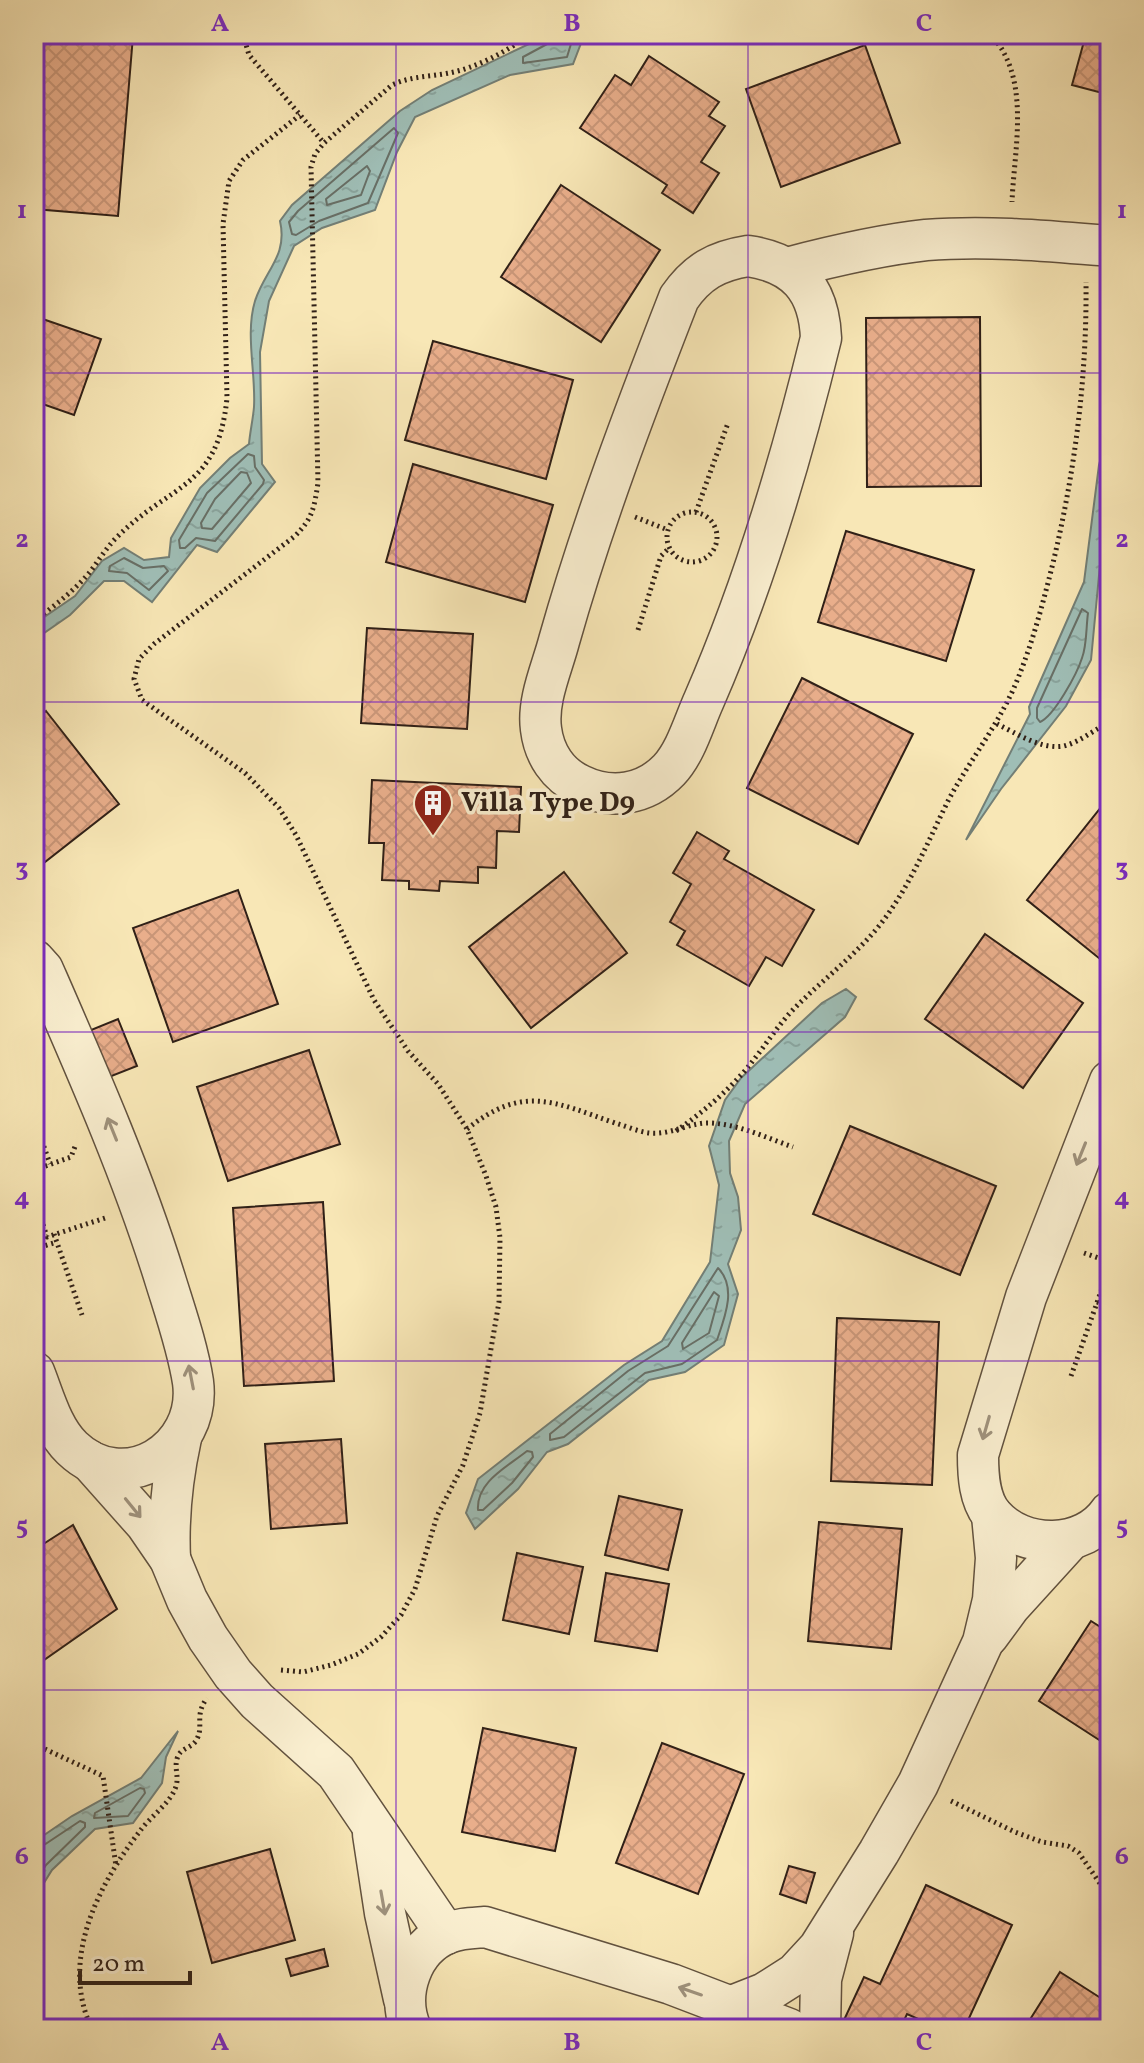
<svg xmlns="http://www.w3.org/2000/svg" width="1144" height="2063" viewBox="0 0 1144 2063" font-family="Vollkorn,serif">
<defs>
<pattern id="water-ripples" width="26" height="14" patternUnits="userSpaceOnUse" patternTransform="scale(2)"><rect width="26" height="14" fill="#9fbeb6"/><path d="M2 4q2-2 4 0t4 0M15 11q2-2 4 0t4 0" fill="none" stroke="#89a39c"/></pattern>
<pattern id="building-cross-hatch" width="8" height="8" patternUnits="userSpaceOnUse" patternTransform="scale(2)"><rect width="8" height="8" fill="#e9ae8b"/><path d="M0 0l8 8M0 8l8-8" fill="none" stroke="#c89577"/></pattern>
</defs>
<rect width="100%" height="100%" fill="#f8e7b6"/>
<filter id="stains"><feTurbulence type="fractalNoise" baseFrequency=".0025" numOctaves="4"/><feColorMatrix values="0 0 0 0 .2 0 0 0 0 .09 0 0 0 0 .02 0 0 0 .5 -.17"/></filter>
<radialGradient id="worn" r=".72"><stop offset=".6" stop-color="#630" stop-opacity="0"/><stop offset="1" stop-color="#630" stop-opacity=".3"/></radialGradient>
<!-- water -->
<g fill="url(#water-ripples)" stroke="#737f76" stroke-width="2">
<path d="M 550,34 L 579,34 L 583,38 L 573,64 L 510,75 L 415,117 L 397,152 L 375,210 L 322,228 L 294,246 L 269,301 L 260,352 L 262,464 L 275,482 L 217,552 L 197,545 L 152,602 L 124,581 L 104,581 L 70,615 L 34,640 L 34,624 L 75,596 L 102,561 L 124,548 L 144,560 L 169,557 L 171,538 L 200,488 L 230,458 L 249,444 C 250,432 253,419 254,407 C 256,373 245,334 255,301 C 265,270 288,256 280,221 L 292,205 L 400,111 L 432,90 Z"/>
<polygon points="1110,424 1110,506 1105,512 1091,660 1066,706 1001,789 966,840 1030,714 1029,707 1084,582 1099,465"/>
<polygon points="846,989 856,997 845,1017 745,1104 729,1141 730,1173 738,1197 741,1230 728,1264 738,1294 724,1345 685,1372 649,1380 568,1444 547,1452 518,1489 475,1529 466,1513 478,1479 624,1365 662,1341 710,1262 719,1185 709,1146 725,1100 741,1078 822,1003"/>
<polygon points="178,1731 166,1757 162,1783 133,1823 95,1829 52,1870 34,1899 34,1842 72,1816 141,1778"/>
</g>
<g fill="none" stroke-linecap="round" stroke-linejoin="round">
<!-- shore -->
<g stroke="#686f66" stroke-width="2">
<polyline points="552,34 549,43 523,57 523,63 567,57 574,34"/>
<polygon points="394,128 398,133 368,203 319,221 296,235 292,234 289,222 298,211"/>
<polygon points="367,166 370,171 361,195 327,205 326,199"/>
<polygon points="248,454 254,456 255,467 264,480 263,484 215,541 196,538 185,548 180,548 179,540 207,493"/>
<polygon points="241,472 247,473 251,483 212,529 202,528 201,523 215,499"/>
<polygon points="124,558 143,568 164,566 168,571 149,590 127,573 109,571 110,566"/>
<path d="M 1082,609 L 1088,613 C 1086,627 1087,645 1082,658 C 1077,674 1054,716 1040,722 L 1037,718 L 1037,708 Z"/>
<path d="M 718,1268 C 737,1287 725,1317 717,1340 L 682,1364 L 645,1373 L 564,1437 L 550,1440 L 550,1434 L 628,1371 L 668,1346 Z"/>
<polygon points="714,1292 719,1296 709,1333 683,1349 682,1343"/>
<path d="M 527,1451 L 532,1452 L 533,1457 L 512,1483 L 483,1510 L 478,1510 C 476,1482 507,1467 527,1451 Z"/>
<polygon points="140,1788 144,1789 145,1793 128,1816 94,1818 95,1813"/>
<polyline points="34,1848 41,1847 80,1821 85,1823 85,1827 46,1865 34,1884"/>
</g>
</g>
<!-- building -->
<g fill="url(#building-cross-hatch)" stroke="#302017" stroke-width="2">
<polygon points="34,34 133,36 118,216 34,209"/>
<polygon points="1086,34 1110,34 1110,95 1072,85"/>
<polygon points="865,45 900,143 781,187 746,89"/>
<polygon points="649,56 719,102 709,116 725,126 701,162 719,173 693,213 662,193 667,185 580,128 615,75 631,85"/>
<polygon points="561,185 660,250 601,342 501,277"/>
<polygon points="34,316 101,339 74,415 34,401"/>
<polygon points="980,317 981,486 867,487 866,318"/>
<polygon points="433,341 573,380 546,479 405,440"/>
<polygon points="413,464 553,505 525,602 386,562"/>
<polygon points="846,531 974,570 946,661 818,622"/>
<polygon points="367,628 473,634 467,729 361,723"/>
<polygon points="802,678 913,734 858,844 747,788"/>
<polygon points="46,711 119,804 45,862 34,847 34,721"/>
<polygon points="372,780 521,787 519,832 497,831 496,868 478,867 478,883 440,881 439,891 409,889 409,881 382,880 384,843 369,843"/>
<polygon points="1102,806 1110,813 1110,967 1027,900"/>
<polygon points="697,832 729,851 724,859 814,910 782,966 766,957 749,986 677,945 685,931 670,922 691,884 673,873"/>
<polygon points="564,872 627,953 531,1028 469,947"/>
<polygon points="238,890 278,1004 173,1042 133,928"/>
<polygon points="985,934 1083,1003 1023,1088 925,1019"/>
<polygon points="118,1019 137,1066 109,1077 91,1030"/>
<polygon points="309,1050 340,1144 228,1181 197,1087"/>
<polygon points="850,1126 996,1186 960,1275 813,1214"/>
<polygon points="323,1202 334,1381 244,1386 233,1208"/>
<polygon points="837,1318 939,1322 932,1485 831,1481"/>
<polygon points="341,1439 347,1523 271,1529 265,1444"/>
<polygon points="619,1496 682,1510 668,1570 605,1555"/>
<polygon points="819,1522 902,1529 891,1649 808,1641"/>
<polygon points="73,1525 117,1609 34,1667 34,1550"/>
<polygon points="517,1553 583,1567 569,1634 503,1620"/>
<polygon points="606,1573 669,1584 657,1651 595,1641"/>
<polygon points="1091,1621 1110,1633 1110,1747 1039,1701"/>
<polygon points="483,1728 576,1748 555,1851 462,1832"/>
<polygon points="662,1743 744,1774 698,1894 616,1863"/>
<polygon points="270,1849 295,1940 212,1963 187,1872"/>
<polygon points="789,1866 815,1873 806,1903 780,1894"/>
<polygon points="926,1885 1012,1925 964,2029 941,2029 907,2014 900,2029 865,2029 844,2020 864,1977 880,1984"/>
<polygon points="324,1949 328,1966 291,1976 286,1959"/>
<polygon points="1060,1972 1110,2004 1110,2013 1104,2022 1110,2029 1024,2029"/>
</g>
<g fill="none" stroke-linecap="round" stroke-linejoin="round">
<defs>
<g id="minor">
<path d="M 748,256 C 796,263 819,289 821,338 C 791,461 755,583 704,700 C 694,722 686,752 669,770 C 645,795 611,800 580,785 C 558,775 544,754 541,729 C 537,700 552,668 559,641 C 592,524 635,411 679,298 C 697,272 716,261 748,256 Z"/>
<path d="M 787,268 C 833,256 879,245 926,240 C 987,235 1049,241 1110,246"/>
<path d="M 34,960 L 43,970 C 88,1073 133,1175 166,1282 C 176,1314 188,1349 193,1382 C 202,1451 124,1498 72,1448 C 52,1429 44,1397 34,1372"/>
<path d="M 1110,1081 L 1026,1297 L 978,1455 C 978,1475 979,1500 993,1516 C 1023,1550 1084,1550 1110,1512"/>
<polyline points="90,1461 146,1524 170,1559 187,1600 208,1638 233,1674 257,1701 336,1772 446,1934"/>
<path d="M 170,1559 C 168,1517 172,1479 181,1438"/>
<polyline points="988,1636 1010,1606 1070,1540"/>
<polyline points="373,1834 385,1913 404,1999"/>
<polyline points="732,2006 765,1993 795,1974 819,1948 879,1852 918,1784 983,1642 993,1600 996,1558 992,1515"/>
<path d="M 411,2029 C 396,1994 411,1948 448,1933 C 460,1928 472,1928 485,1927 L 671,1984 L 789,2029"/>
<polyline points="820,2029 821,1979 833,1933"/>
</g>
</defs>
<!-- minor casing -->
<use href="#minor" stroke="#62523f" stroke-width="43"/>
<!-- path -->
<g stroke="#302017" stroke-width="5" stroke-dasharray="2 4" stroke-linecap="butt">
<polyline points="243,34 249,55 324,143"/>
<path d="M 990,34 C 1032,77 1014,149 1012,202"/>
<polyline points="696,512 728,423"/>
<circle cx="692" cy="537" r="25"/>
<polyline points="635,517 668,530"/>
<path d="M 34,621 C 54,606 74,591 90,572 C 99,560 106,548 117,537 C 171,483 218,489 227,398 L 223,224 L 229,181 L 243,160 L 300,115"/>
<polyline points="638,630 661,556 669,548"/>
<path d="M 997,724 C 1016,733 1041,750 1064,746 C 1080,742 1095,729 1110,722"/>
<polyline points="34,1118 50,1164"/>
<path d="M 467,1129 C 523,1084 554,1102 615,1123 C 626,1126 639,1132 650,1133 C 671,1135 691,1122 710,1123 C 738,1124 767,1138 793,1147"/>
<path d="M 676,1131 C 703,1112 727,1092 748,1067 C 762,1050 774,1031 789,1014 C 818,983 852,959 879,926 C 910,887 927,843 949,799 C 969,762 995,729 1013,690 C 1031,649 1042,607 1053,563 C 1075,471 1087,377 1086,282"/>
<polyline points="34,1170 71,1157 76,1144"/>
<polyline points="34,1196 47,1237 105,1218"/>
<polyline points="54,1234 82,1315"/>
<polyline points="34,1249 57,1242"/>
<polyline points="1084,1253 1110,1262"/>
<polyline points="1097,1302 1110,1307"/>
<polyline points="1071,1376 1110,1266"/>
<path d="M 281,1670 L 303,1672 L 331,1665 L 358,1654 L 381,1637 L 401,1615 L 415,1589 L 437,1516 L 463,1465 L 480,1413 L 499,1302 L 500,1238 L 496,1207 L 486,1176 L 467,1129 L 438,1084 L 408,1051 L 374,1000 L 296,835 L 279,808 L 245,773 L 142,700 L 134,679 L 139,659 L 154,644 L 295,536 C 313,518 314,508 318,483 L 311,167 L 315,154 L 324,143 L 392,85 C 411,76 429,77 449,73 C 476,68 508,51 530,34"/>
<polyline points="34,1744 103,1776 116,1866"/>
<polyline points="951,1801 1015,1832 1042,1842 1068,1846 1079,1853 1110,1898"/>
<polyline points="570,2022 591,2029"/>
<path d="M 92,2029 C 59,1961 98,1885 140,1831 C 150,1817 169,1804 175,1789 C 180,1778 174,1769 177,1759 C 180,1747 192,1749 197,1739 C 204,1725 194,1716 207,1698"/>
</g>
<!-- minor -->
<use href="#minor" stroke="#faefd0" stroke-width="40"/>
</g>
<!-- one-way arrows -->
<defs><path id="oneway-shaft" d="M-6 0H5M1.5-3L5.5 0L1.5 3" fill="none" stroke-width="1.6" stroke-linecap="round" stroke-linejoin="round" transform="scale(2)"/></defs>
<g stroke="#9f927d">
<use href="#oneway-shaft" transform="translate(112 1129) rotate(-112)"/>
<use href="#oneway-shaft" transform="translate(1081 1154) rotate(112)"/>
<use href="#oneway-shaft" transform="translate(191 1377) rotate(-101)"/>
<use href="#oneway-shaft" transform="translate(986 1428) rotate(106)"/>
<use href="#oneway-shaft" transform="translate(133 1508) rotate(51)"/>
<use href="#oneway-shaft" transform="translate(383 1903) rotate(80)"/>
<use href="#oneway-shaft" transform="translate(690 1991) rotate(-161)"/>
</g>
<!-- grid -->
<path fill="none" stroke="#7b2cbf" stroke-width="2" stroke-opacity="0.55" d="M 396,34 L 396,2029M 748,34 L 748,2029M 34,373 L 1110,373M 34,702 L 1110,702M 34,1032 L 1110,1032M 34,1361 L 1110,1361M 34,1690 L 1110,1690"/>
<!-- icons -->
<defs>
<symbol id="building-pin" viewBox="-11 -11 22 30"><path d="M0 17L-7.5 6A9.5 9.5 0 1 1 7.5 6Z" fill="#8f2418" stroke="#faefd0"/><path d="M-4-6H4V6H1V3H-1V6H-4ZM-2.5-4.3h1.7v1.8h-1.7ZM.8-4.3h1.7v1.8H.8ZM-2.5-1h1.7V.8h-1.7ZM.8-1h1.7V.8H.8Z" fill="#fff"/></symbol>
</defs>
<g fill-rule="evenodd">
<use href="#building-pin" x="411" y="781" width="44" height="60"/>
</g>
<g text-anchor="middle" dominant-baseline="central" stroke-width="7" stroke-linejoin="round" paint-order="stroke">
<!-- poi labels -->
<g font-size="28" font-weight="bold" fill="#302017" stroke="#faefd0" text-anchor="start">
<text x="461" y="803">Villa Type D9</text>
</g>
</g>
<!-- margin -->
<rect width="1144" height="2063" fill="none" stroke="#f8e7b6" stroke-width="88"/>
<!-- scale -->
<path d="M80 1971v12h110v-12" fill="none" stroke="#302017" stroke-width="4"/>
<text x="92" y="1971" font-size="24" fill="#302017" stroke="#faefd0" stroke-width="6" paint-order="stroke">20 m</text>
<rect x="44" y="44" width="1056" height="1975" fill="none" stroke="#7b2cbf" stroke-width="3"/>
<g font-size="26" text-anchor="middle" font-weight="bold" fill="#7b2cbf">
<text x="220" y="31">A</text>
<text x="572" y="31">B</text>
<text x="924" y="31">C</text>
<text x="22" y="218">1</text>
<text x="1122" y="218">1</text>
<text x="22" y="547">2</text>
<text x="1122" y="547">2</text>
<text x="22" y="876">3</text>
<text x="1122" y="876">3</text>
<text x="22" y="1205">4</text>
<text x="1122" y="1205">4</text>
<text x="22" y="1534">5</text>
<text x="1122" y="1534">5</text>
<text x="22" y="1864">6</text>
<text x="1122" y="1864">6</text>
<text x="220" y="2050">A</text>
<text x="572" y="2050">B</text>
<text x="924" y="2050">C</text>
</g>
<rect width="100%" height="100%" filter="url(#stains)"/>
<rect width="100%" height="100%" fill="url(#worn)"/>
</svg>
